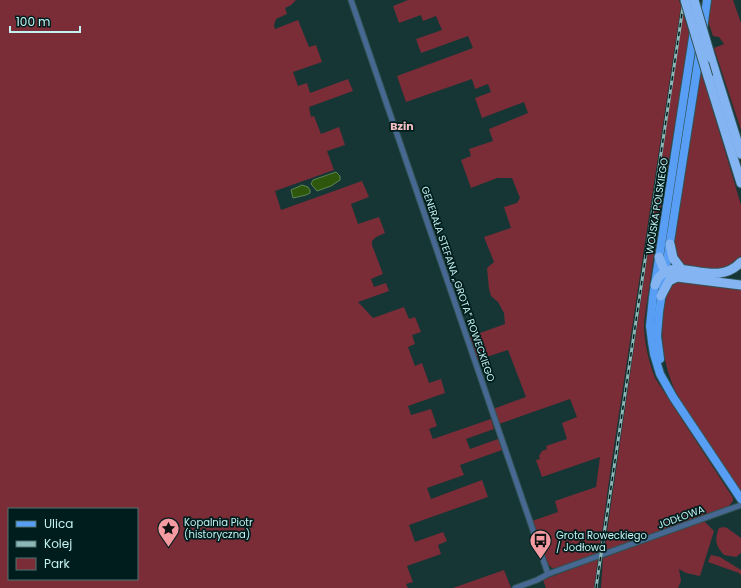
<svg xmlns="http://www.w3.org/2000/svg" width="741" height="588" viewBox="0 0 741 588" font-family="Poppins,sans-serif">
<rect width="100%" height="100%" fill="#163636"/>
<!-- green -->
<g fill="#7a2c37" fill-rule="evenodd">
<path d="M 0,0 L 296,0 L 291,5 L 285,8 L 287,14 L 276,19 L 274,25 L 275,29 L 298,20 L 309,47 L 316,45 L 322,62 L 293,72 L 298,86 L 307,83 L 310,93 L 348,79 L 353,91 L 309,107 L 311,117 L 314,116 L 321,134 L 339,127 L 345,145 L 327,151 L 334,170 L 275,191 L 281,210 L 362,181 L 369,197 L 351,204 L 358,224 L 379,217 L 385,233 L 376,237 L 372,241 L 372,245 L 383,274 L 371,279 L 374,287 L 386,283 L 389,291 L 358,302 L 373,318 L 404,307 L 409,319 L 415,317 L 421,332 L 412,335 L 415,344 L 408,347 L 415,366 L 422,363 L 429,383 L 441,379 L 445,393 L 408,406 L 411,415 L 431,409 L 437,426 L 429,429 L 433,439 L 491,419 L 494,429 L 466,439 L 470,449 L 498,439 L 502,450 L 460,465 L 464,475 L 427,488 L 431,499 L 482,480 L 488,497 L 409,525 L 415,542 L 443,532 L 447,541 L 438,545 L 441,554 L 407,566 L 413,582 L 406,584 L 408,588 L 0,588 ZM 9,509 L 137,509 L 137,579 L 9,579 Z"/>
<polygon points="408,0 679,0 681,6 611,466 599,554 556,568 552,568 548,564 532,521 558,512 555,501 596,487 600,457 542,477 536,460 540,459 539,456 542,451 547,449 546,446 567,439 562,423 577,417 570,399 499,424 493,409 526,397 508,350 477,360 469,337 505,324 504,313 498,302 491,296 489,289 487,268 494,262 484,237 511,228 504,207 517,203 520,198 512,178 497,178 471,188 461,160 471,156 469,149 493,141 489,129 528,113 524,102 482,118 475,98 491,92 488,84 475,89 472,79 406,102 397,76 473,48 468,36 421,53 416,39 442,30 436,16 423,21 421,15 399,23 393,6"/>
<polygon points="710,0 733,0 741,23 741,130 714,48 724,44 719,37 713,36 707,18"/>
<path d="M 683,13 L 690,36 L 663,194 L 644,322 C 644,342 648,359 655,378 L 733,498 L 733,501 L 728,507 L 604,552 Z"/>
<path d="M 700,67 L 741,205 L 741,256 C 739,260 734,265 730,267 C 722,272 687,269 681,263 C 674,257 674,248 674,240 Z"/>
<path d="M 675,280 L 741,288 L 741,498 L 683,405 C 665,375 659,343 664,309 C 664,304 664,298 666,293 C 668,289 672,284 675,280 Z"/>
<polygon points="704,521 714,531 700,576 686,573 679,569 681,581 678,588 601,588 603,558"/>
<path d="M 724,527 L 727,528 L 741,538 L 741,553 L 736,557 L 724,555 C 716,546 714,540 719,528 Z"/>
<polygon points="711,555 720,557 741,570 741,575 739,573 708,562"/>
<polygon points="598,559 594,588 546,588 543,580"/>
<polygon points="504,570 511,588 453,588"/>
</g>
<!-- water -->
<g fill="#2e570d" stroke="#5b8551">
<polygon points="336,172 340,176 340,180 331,186 317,191 311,184 313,180"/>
<polygon points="302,185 308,187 310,190 310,193 306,195 293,198 291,190"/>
</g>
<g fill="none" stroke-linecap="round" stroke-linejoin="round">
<defs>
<g id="street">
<polyline points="351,0 548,574"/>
<polyline points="515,588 537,580 548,574 741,505"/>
</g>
<g id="primary">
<polyline points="703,29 707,0"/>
<polyline points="694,31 653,297 650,326 652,342 654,354 660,374 673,397 741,499"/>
<polyline points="660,359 657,336 659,312 700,50"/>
</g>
<g id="highway">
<polyline points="711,58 741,154"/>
<polyline points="708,77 741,183"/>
<polyline points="670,244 673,258 682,270"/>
<polyline points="659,257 665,272 677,277 741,285"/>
<path d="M 655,285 C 656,282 658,277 661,275 C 680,257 716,289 741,262"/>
<polyline points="661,296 669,281 677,277"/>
</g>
</defs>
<!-- street casing -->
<use href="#street" stroke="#325454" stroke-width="7"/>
<!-- primary casing -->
<use href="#primary" stroke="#325454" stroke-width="10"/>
<!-- highway casing -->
<use href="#highway" stroke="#325454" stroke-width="11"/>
<!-- street -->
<use href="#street" stroke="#476892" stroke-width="5"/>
<!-- primary -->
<use href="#primary" stroke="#589ef4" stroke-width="8"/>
<!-- highway -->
<use href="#highway" stroke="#84b4f1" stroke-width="9"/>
<defs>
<polyline id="rail" points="596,588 684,0"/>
</defs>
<!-- rail casing -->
<use href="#rail" stroke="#8db6b6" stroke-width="3"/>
<!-- rail -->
<use href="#rail" stroke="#001d1d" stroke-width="1.5" stroke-dasharray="4.5" stroke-linecap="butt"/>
<defs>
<g id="highway-bridge">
<polyline points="685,0 708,77"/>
<polyline points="694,0 711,58"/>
</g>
</defs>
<!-- highway-bridge casing -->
<use href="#highway-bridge" stroke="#325454" stroke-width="11" stroke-linecap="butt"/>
<!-- highway-bridge -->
<use href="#highway-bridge" stroke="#84b4f1" stroke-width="9"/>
</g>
<!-- icons -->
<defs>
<symbol id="sight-pin" viewBox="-11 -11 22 30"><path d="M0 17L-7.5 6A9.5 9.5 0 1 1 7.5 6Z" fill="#f49aa1" stroke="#001d1d"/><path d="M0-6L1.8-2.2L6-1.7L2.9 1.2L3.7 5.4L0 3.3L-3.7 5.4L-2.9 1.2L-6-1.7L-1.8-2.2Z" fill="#111"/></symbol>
<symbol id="bus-pin" viewBox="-11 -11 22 30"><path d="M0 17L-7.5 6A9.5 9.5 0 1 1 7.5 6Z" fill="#f49aa1" stroke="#001d1d"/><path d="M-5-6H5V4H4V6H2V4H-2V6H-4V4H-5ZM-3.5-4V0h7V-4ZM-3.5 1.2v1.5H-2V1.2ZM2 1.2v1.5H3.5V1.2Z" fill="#111"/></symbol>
</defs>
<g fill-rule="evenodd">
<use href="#sight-pin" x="156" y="516" width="25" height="34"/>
<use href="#bus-pin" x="528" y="528" width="25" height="34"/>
</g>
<g text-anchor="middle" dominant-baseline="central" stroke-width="3.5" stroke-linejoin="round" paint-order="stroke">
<!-- street labels -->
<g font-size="10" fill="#c4f1f1" stroke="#001d1d">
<text transform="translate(657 206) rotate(-81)">WOJSKA POLSKIEGO</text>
<text transform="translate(458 284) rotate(71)">GENERAŁA STEFANA „GROTA” ROWECKIEGO</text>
<text transform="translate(681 517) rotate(-20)">JODŁOWA</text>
</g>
<!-- poi labels -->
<g font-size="10" fill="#c4f1f1" stroke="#001d1d" text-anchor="start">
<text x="184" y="522">Kopalnia Piotr<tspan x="184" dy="12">(historyczna)</tspan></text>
<text x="556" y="535">Grota Roweckiego<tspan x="556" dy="12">/ Jodłowa</tspan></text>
</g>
<!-- neighbourhood labels -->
<g font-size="11" font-weight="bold" fill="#f5c0c3" stroke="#001d1d">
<text x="402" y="126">Bzin</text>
</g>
</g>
<!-- legend -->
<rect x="8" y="508" width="130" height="72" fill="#001d1d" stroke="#4e7272"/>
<rect x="16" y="521" width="20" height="6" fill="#589ef4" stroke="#4e7272"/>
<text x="44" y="528" font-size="12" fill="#c4f1f1">Ulica</text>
<rect x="16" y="541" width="20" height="6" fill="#8db6b6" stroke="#4e7272"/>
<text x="44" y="548" font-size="12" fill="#c4f1f1">Kolej</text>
<rect x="16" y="558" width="20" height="12" fill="#7a2c37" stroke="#4e7272"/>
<text x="44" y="568" font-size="12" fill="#c4f1f1">Park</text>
<!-- scale -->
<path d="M10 26v6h70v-6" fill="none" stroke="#c4f1f1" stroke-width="2"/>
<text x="16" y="26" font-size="12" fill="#c4f1f1" stroke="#001d1d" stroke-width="3" paint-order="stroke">100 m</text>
</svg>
